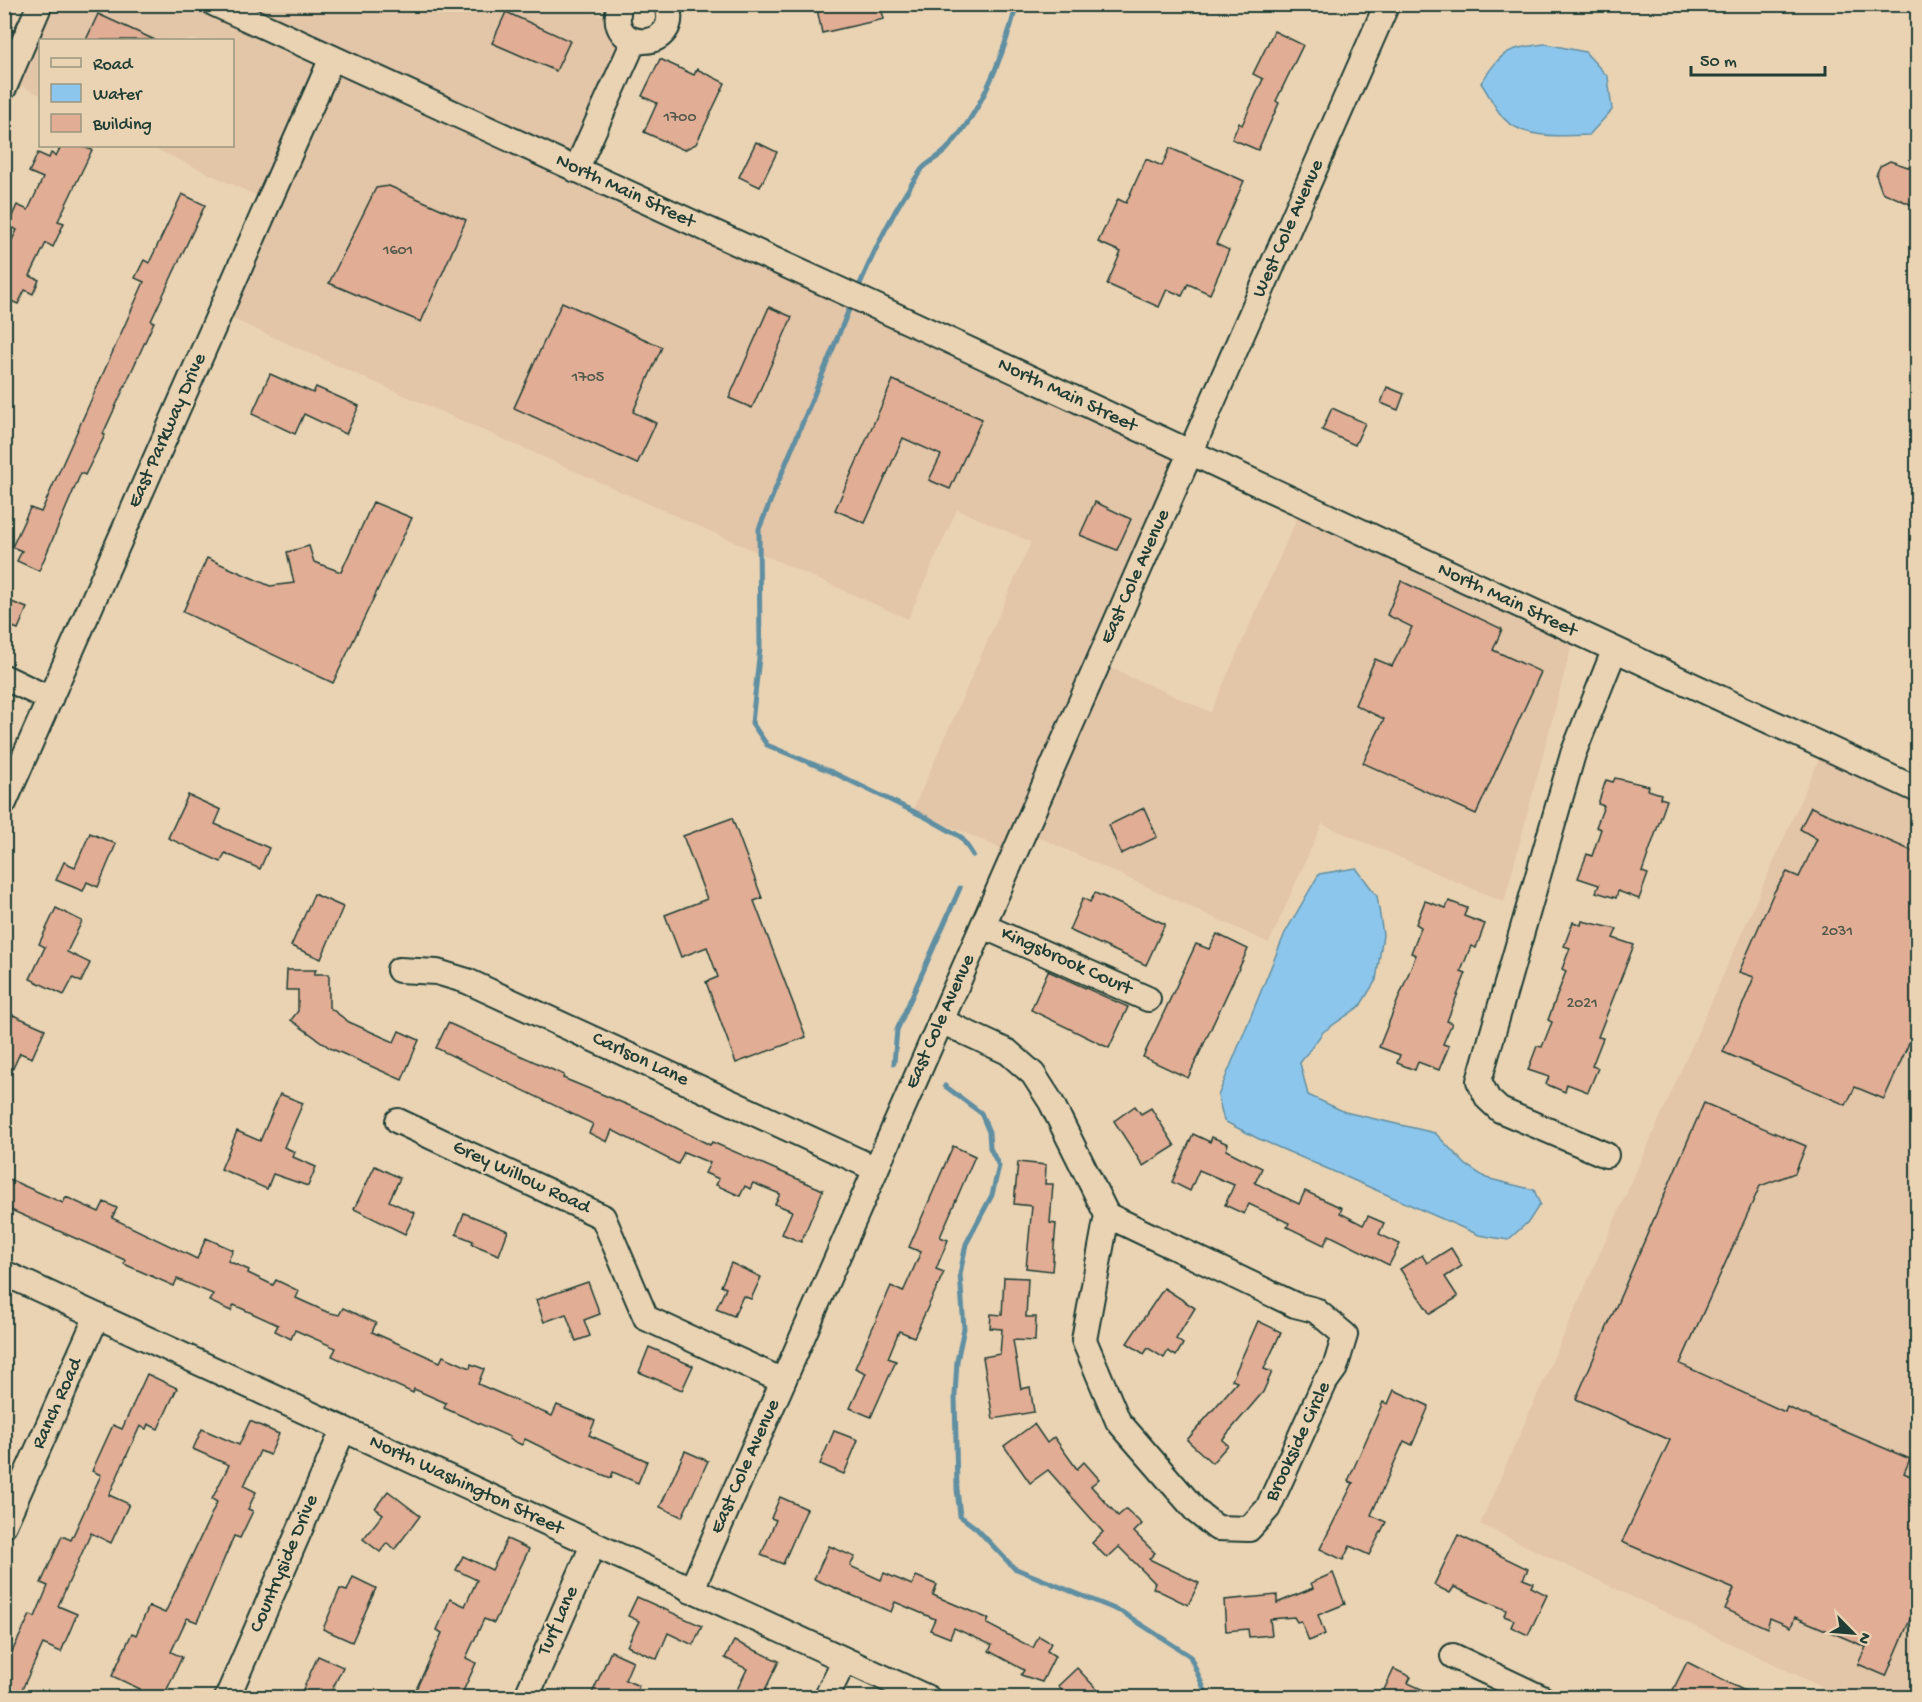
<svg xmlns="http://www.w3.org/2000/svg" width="1922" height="1702" viewBox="0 0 1922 1702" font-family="'Gochi Hand',sans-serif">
<rect width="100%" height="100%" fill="#ead3b3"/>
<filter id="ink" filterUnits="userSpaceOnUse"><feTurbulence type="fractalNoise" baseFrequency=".0167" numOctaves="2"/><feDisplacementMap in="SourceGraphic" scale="12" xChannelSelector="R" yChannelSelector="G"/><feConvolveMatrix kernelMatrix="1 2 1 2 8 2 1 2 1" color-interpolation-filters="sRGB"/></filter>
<g filter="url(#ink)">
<!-- built -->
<g fill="#e3c5a8">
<polygon points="5,5 197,5 323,62 264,199 149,146 232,146 232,40 40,40 40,95 5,78"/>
<polygon points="230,5 578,5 642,34 582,166"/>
<polygon points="335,65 1184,456 1011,853 913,810 1031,542 957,509 908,619 228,317"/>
<polygon points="1302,507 1575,633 1504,902 1322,824 1269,943 1030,833 1103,665 1211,712"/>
<polygon points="1823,750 1917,796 1917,1697 1843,1697 1480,1524"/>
</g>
<!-- water -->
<g fill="#8dc6ec" stroke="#618fa2" stroke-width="1.5">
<path d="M 1546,44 L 1585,52 L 1608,77 L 1612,110 L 1589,135 C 1562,136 1520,140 1501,115 C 1493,105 1488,93 1481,83 C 1504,49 1506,49 1546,44 Z"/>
<polygon points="1356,868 1377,896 1383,935 1376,980 1360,1006 1323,1032 1300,1063 1308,1095 1345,1112 1435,1133 1466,1165 1486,1178 1534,1190 1540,1204 1529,1221 1508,1240 1479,1235 1257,1138 1224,1121 1218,1096 1285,933 1319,874"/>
</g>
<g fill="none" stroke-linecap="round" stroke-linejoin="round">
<!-- stream -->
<g stroke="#618fa2" stroke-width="5">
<path d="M 857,291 C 875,249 895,206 922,169 C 929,161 940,157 947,149 C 982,112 1004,53 1017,4"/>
<polyline points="852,302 759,529 760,648 752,723 767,745 832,772 929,819 961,837 973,855"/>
<polyline points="894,1063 897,1030 960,888"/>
<polyline points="945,1086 981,1113 989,1132 990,1148 999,1166 992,1195 966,1244 960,1274 964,1328 957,1361 955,1395 957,1489 960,1516 976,1528 1014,1568 1122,1612 1190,1656 1208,1698"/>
</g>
</g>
<!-- building -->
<g fill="#e1ad94" stroke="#1f3d34" stroke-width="1.5">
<polygon points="816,4 880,4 884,19 822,33"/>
<polygon points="506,12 570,41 556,71 492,43"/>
<polygon points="98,14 155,40 86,40"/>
<polygon points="1274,31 1303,45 1276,101 1279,103 1258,150 1232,139 1239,123 1242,125 1263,79 1253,74"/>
<polygon points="660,59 694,75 697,69 725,83 696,144 684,150 644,132 657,103 642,96"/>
<polygon points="756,142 777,152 760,187 739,177"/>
<polygon points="61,146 81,146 92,150 58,221 64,223 53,247 46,243 30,276 39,280 33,294 25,290 18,304 4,298 4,256 17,230 8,225 17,205 28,210 43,178 29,172 38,153 49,158 51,153 56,156"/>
<polygon points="1170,148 1244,181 1216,244 1229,250 1210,294 1188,284 1182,296 1167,289 1159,307 1107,284 1121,252 1098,242 1118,199 1126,203 1146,159 1162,166"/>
<polygon points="1890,161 1917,170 1917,207 1882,192 1876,175 1880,166"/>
<polygon points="389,186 466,220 421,322 329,283 376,188"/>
<polygon points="182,194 205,205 151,321 154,322 103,434 105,435 85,475 81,473 39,571 17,561 22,551 12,547 30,508 41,512 144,282 135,278 144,260 149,263"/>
<polygon points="562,302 662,347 633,412 656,423 637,464 514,408"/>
<polygon points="769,307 792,317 752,408 729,398"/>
<polygon points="270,374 313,393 316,387 359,406 346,434 304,414 295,434 252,414"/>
<polygon points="893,380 982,419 950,489 929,480 941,455 903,438 865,523 835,510"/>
<polygon points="1387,387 1404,394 1398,410 1381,403"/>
<polygon points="1332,408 1365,423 1355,445 1322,430"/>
<polygon points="373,502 412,518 333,683 183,612 207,558 270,586 294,583 287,552 309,546 314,562 341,572"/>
<polygon points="1095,502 1131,519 1117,550 1080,535"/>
<polygon points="1401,581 1502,629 1493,650 1541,672 1476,814 1363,763 1384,719 1355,705 1375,659 1392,666 1412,627 1387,615"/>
<polygon points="4,599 27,608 18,629 4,624"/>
<polygon points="1615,778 1649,786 1648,790 1661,794 1660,798 1667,800 1642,872 1648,874 1639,899 1618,891 1616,898 1596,892 1599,885 1578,878 1587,854 1592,856 1601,829 1596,827 1604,806 1598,804 1606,780 1613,782"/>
<polygon points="188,795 221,810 215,824 269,848 260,869 225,853 221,862 168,838"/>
<polygon points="1811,807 1917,853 1917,1025 1884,1099 1855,1087 1846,1105 1723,1052 1754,977 1739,972 1774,892 1787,872 1799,877 1817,839 1800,829"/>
<polygon points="1144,808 1157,837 1121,854 1109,825"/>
<polygon points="732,818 762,898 754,901 806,1037 736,1063 706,982 718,977 707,947 681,957 665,915 707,899 683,836"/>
<polygon points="90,833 116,844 98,887 87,882 83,891 56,880 64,862 75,867"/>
<polygon points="1095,893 1165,924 1146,965 1069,930 1083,898 1090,902"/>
<polygon points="314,894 343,907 321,959 291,946"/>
<polygon points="1425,901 1446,908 1449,901 1467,908 1464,916 1485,924 1476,948 1471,946 1461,971 1466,973 1447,1021 1452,1023 1443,1044 1449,1046 1439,1070 1418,1062 1415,1070 1397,1063 1400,1055 1379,1047 1416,955 1411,953 1421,927 1416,924"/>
<polygon points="56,908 82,921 67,952 90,963 81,982 73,978 64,995 30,979 45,947 39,944"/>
<polygon points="1582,921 1617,929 1613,938 1634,945 1598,1037 1603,1038 1592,1066 1598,1068 1588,1092 1567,1084 1565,1092 1546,1084 1549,1077 1528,1070 1537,1046 1542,1047 1552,1022 1548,1020 1566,971 1562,969 1570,948 1564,946 1573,922 1581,925"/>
<polygon points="1217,934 1248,949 1188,1078 1143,1057 1196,944 1209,949"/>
<polygon points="287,970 316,970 314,974 329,974 329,1007 349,1022 394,1042 399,1031 419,1040 402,1080 330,1048 291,1020 298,1011 298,990 286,990"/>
<polygon points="1048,971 1128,1007 1109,1048 1031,1010"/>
<polygon points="13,1015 45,1029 32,1058 20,1053 4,1088 4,1034"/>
<polygon points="448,1023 564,1075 563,1078 647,1113 710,1145 712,1142 823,1190 801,1242 782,1234 792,1211 775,1204 780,1194 753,1183 750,1189 745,1186 740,1196 716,1185 719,1179 705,1173 710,1163 684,1152 678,1164 612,1130 607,1142 589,1133 593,1124 436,1048"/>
<polygon points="280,1094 303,1103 284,1147 295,1152 293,1157 316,1167 308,1186 273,1174 267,1189 221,1169 237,1131 260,1141"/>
<polygon points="1704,1103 1806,1146 1795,1173 1760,1186 1680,1364 1785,1412 1787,1407 1910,1459 1904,1473 1917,1479 1917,1603 1886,1676 1858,1664 1866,1647 1795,1617 1791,1627 1770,1618 1767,1628 1725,1609 1734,1589 1622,1542 1670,1440 1576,1399"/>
<polygon points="1135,1106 1141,1114 1151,1108 1175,1146 1143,1166 1114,1121"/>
<polygon points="1193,1134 1210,1142 1212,1137 1228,1144 1226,1150 1262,1168 1255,1183 1299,1204 1305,1191 1342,1208 1340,1213 1363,1225 1368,1216 1384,1223 1379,1234 1400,1244 1389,1265 1329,1235 1324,1245 1287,1227 1289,1223 1249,1204 1244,1214 1225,1205 1234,1185 1199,1170 1190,1191 1172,1182"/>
<polygon points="953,1146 975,1156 940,1237 948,1240 936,1269 944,1272 914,1337 899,1331 888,1358 896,1361 871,1417 850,1408 866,1373 855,1368 891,1286 903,1292 921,1252 909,1247"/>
<polygon points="1018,1162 1046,1165 1045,1184 1053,1184 1050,1223 1056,1224 1052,1271 1026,1268 1032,1206 1014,1204"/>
<polygon points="375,1166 400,1178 389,1201 415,1213 405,1234 354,1209"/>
<polygon points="4,1177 63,1203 66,1197 99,1212 104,1202 117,1208 112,1218 197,1259 206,1238 233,1250 228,1261 249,1270 248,1273 273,1285 276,1280 299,1291 296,1298 327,1312 339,1315 343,1308 376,1323 372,1332 440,1362 443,1356 470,1368 471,1364 484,1369 478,1384 552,1416 557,1405 595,1421 589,1435 647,1461 638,1483 613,1472 611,1478 576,1464 525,1439 522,1445 509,1439 510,1437 444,1408 446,1403 414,1389 413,1393 332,1356 336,1348 295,1330 291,1339 275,1331 278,1325 234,1305 231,1311 209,1301 213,1294 177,1279 174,1286 124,1264 125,1260 4,1207"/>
<polygon points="464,1213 508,1231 499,1255 472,1244 473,1241 456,1234"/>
<polygon points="1451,1248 1462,1266 1445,1277 1458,1297 1430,1314 1400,1269 1422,1255 1427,1263"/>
<polygon points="731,1263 761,1277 751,1299 743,1296 734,1316 716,1309 726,1288 721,1286"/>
<polygon points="1004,1277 1028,1278 1026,1317 1036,1317 1035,1341 1013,1340 1021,1389 1030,1387 1034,1412 993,1419 983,1357 1000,1354 1002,1329 990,1328 991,1314 1002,1315"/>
<polygon points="588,1282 600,1314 584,1320 590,1336 576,1341 566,1314 544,1322 536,1300"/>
<polygon points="1164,1288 1195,1308 1176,1339 1183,1344 1176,1356 1168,1351 1164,1358 1148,1348 1144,1354 1127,1343"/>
<polygon points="1258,1321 1281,1332 1264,1369 1272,1372 1263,1392 1222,1440 1228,1445 1212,1463 1187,1440 1237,1382 1232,1380"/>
<polygon points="649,1347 693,1366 682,1390 639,1372"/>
<polygon points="147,1374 177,1388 158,1429 148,1424 146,1429 140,1426 109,1495 129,1504 111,1543 91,1533 58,1606 77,1614 61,1652 43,1644 18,1698 4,1698 4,1668 30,1615 35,1617 48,1586 41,1583 62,1536 71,1540 101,1475 92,1471 113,1425 122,1429"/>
<polygon points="1394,1390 1429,1406 1412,1445 1404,1441 1371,1515 1386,1522 1369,1555 1350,1546 1343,1560 1320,1549 1353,1483 1348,1481 1383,1402 1388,1404"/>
<polygon points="250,1421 279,1434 270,1455 260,1451 244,1486 256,1492 248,1509 253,1511 240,1538 234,1536 197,1622 187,1618 171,1652 182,1657 163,1698 137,1698 140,1689 112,1676 132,1633 136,1635 149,1606 165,1613 217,1502 212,1499 229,1465 193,1449 202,1429 239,1445"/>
<polygon points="1034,1424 1047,1443 1054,1437 1077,1469 1084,1462 1099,1479 1091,1486 1118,1516 1126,1509 1142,1524 1134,1532 1155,1553 1149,1559 1199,1583 1188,1605 1153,1588 1155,1583 1119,1547 1107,1558 1092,1543 1103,1532 1048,1470 1030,1483 1004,1446"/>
<polygon points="834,1431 858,1440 844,1474 820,1464"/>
<polygon points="685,1451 708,1461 682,1517 660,1507"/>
<polygon points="388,1491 420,1516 395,1549 387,1543 380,1552 363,1539 383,1514 375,1508"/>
<polygon points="780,1497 807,1509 783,1564 761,1555 776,1520 771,1518"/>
<polygon points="1458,1535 1528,1569 1523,1579 1533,1583 1531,1587 1547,1595 1528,1635 1511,1627 1514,1620 1504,1616 1506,1610 1454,1587 1450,1593 1434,1585"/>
<polygon points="507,1539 529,1549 494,1623 484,1619 466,1658 476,1663 460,1698 412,1698 442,1633 437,1630 450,1599 465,1606 477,1580 456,1570 463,1556 492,1570"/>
<polygon points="829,1546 855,1557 850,1566 881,1580 884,1573 912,1585 916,1576 937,1585 933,1595 989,1619 987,1624 1033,1648 1039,1636 1051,1643 1047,1651 1055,1656 1042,1682 1021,1675 1024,1670 989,1651 992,1645 954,1628 950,1638 930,1630 935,1619 895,1602 891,1612 814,1579"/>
<polygon points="1333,1573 1345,1604 1318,1615 1325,1634 1309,1641 1301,1621 1297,1622 1294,1617 1270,1619 1272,1635 1249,1637 1248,1629 1226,1631 1224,1600 1277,1595 1277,1603 1313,1588 1311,1583"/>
<polygon points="353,1577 376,1588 352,1642 323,1629 340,1589 347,1591"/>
<polygon points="637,1597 702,1626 693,1645 668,1633 657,1659 627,1646 639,1621 628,1616"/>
<polygon points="734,1641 779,1661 761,1698 733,1698 747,1669 725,1658"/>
<polygon points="611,1651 633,1661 625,1680 639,1686 634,1698 590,1698"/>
<polygon points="318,1656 343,1667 328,1698 299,1698"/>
<polygon points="1687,1662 1759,1698 1669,1698"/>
<polygon points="1077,1668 1105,1698 1069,1698 1058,1686"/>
<polygon points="1394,1669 1411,1677 1408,1683 1441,1698 1380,1698"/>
</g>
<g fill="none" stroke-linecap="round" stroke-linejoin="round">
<defs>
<g id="minor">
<polyline points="215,4 877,307 1918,790"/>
<path d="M 620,4 C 603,57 686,50 666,4"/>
<polyline points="4,21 12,4"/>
<polyline points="4,88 40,4"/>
<polyline points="576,170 634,41"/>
<polyline points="4,677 50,699"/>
<polyline points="4,803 332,58"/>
<polyline points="983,926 1148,999"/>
<polyline points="399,970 437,972 467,981 876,1169"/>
<polyline points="941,1021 1008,1052 1033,1074 1051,1102 1107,1215 1295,1305 1315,1310 1345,1335 1335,1368 1325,1382 1268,1508 1249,1529 1217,1528 1197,1512 1118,1421 1084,1340 1107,1215"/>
<polyline points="398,1121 603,1217 646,1318 783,1381"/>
<polyline points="1606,1155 1500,1110 1488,1099 1479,1081 1573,754 1614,651"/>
<polyline points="4,1273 928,1698"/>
<polyline points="4,1525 97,1316"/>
<polyline points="691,1591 1387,4"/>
<polyline points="1453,1656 1542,1698"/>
<polyline points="227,1698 343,1430"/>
<polyline points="526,1698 593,1545"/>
<polyline points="826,1698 844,1661"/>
</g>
</defs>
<!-- minor casing -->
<use href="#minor" stroke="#1f3d34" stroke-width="28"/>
<!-- minor -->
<use href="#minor" stroke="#ead3b3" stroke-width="24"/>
</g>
</g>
<g text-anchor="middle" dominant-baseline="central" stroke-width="4.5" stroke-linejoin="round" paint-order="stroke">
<!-- number labels -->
<g font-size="16" fill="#50594c">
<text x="680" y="118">1700</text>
<text x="398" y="251">1601</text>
<text x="588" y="378">1705</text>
<text x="1837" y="932">2031</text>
<text x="1582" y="1004">2021</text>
</g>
<!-- street labels -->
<g font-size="20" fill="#1f3d34" stroke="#ead3b3">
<text transform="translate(625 192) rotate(25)">North Main Street</text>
<text transform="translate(1289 229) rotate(-66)">West Cole Avenue</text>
<text transform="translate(1067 396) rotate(25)">North Main Street</text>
<text transform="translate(168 431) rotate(-66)">East Parkway Drive</text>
<text transform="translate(1136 577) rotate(-66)">East Cole Avenue</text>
<text transform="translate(1507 601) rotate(25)">North Main Street</text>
<text transform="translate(1066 962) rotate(24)">Kingsbrook Court</text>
<text transform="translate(941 1022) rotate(-66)">East Cole Avenue</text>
<text transform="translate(640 1060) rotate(25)">Carlson Lane</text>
<text transform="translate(521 1178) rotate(25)">Grey Willow Road</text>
<text transform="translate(58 1404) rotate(-66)">Ranch Road</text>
<text transform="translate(1299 1442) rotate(-65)">Brookside Circle</text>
<text transform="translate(746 1467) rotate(-66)">East Cole Avenue</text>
<text transform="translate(466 1486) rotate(25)">North Washington Street</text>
<text transform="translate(285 1564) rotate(-67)">Countryside Drive</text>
<text transform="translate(559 1621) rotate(-66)">Turf Lane</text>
</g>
</g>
<!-- margin -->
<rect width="1922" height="1702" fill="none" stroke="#ead3b3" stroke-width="24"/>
<rect x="12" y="12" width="1898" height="1678" fill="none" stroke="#1f3d34" stroke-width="2" filter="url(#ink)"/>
<!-- legend -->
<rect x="39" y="39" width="195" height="108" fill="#ead3b3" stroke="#999780" stroke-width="1.5"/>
<rect x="51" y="58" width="30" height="9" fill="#ead3b3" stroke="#999780" stroke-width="1.5"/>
<text x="93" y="69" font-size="18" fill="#1f3d34">Road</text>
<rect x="51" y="84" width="30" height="18" fill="#8dc6ec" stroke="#999780" stroke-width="1.5"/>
<text x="93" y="99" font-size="18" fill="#1f3d34">Water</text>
<rect x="51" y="114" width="30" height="18" fill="#e1ad94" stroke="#999780" stroke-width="1.5"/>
<text x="93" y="129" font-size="18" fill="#1f3d34">Building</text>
<!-- north arrow -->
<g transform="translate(1853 1633) rotate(115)" stroke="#ead3b3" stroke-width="4.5" paint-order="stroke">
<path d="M0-4.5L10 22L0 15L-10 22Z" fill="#1f3d34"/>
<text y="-9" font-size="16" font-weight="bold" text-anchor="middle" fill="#1f3d34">N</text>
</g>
<!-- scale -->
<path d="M1691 66v9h134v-9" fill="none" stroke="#1f3d34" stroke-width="3"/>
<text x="1700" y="66" font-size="18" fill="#1f3d34" stroke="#ead3b3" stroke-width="4.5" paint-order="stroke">50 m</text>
</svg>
